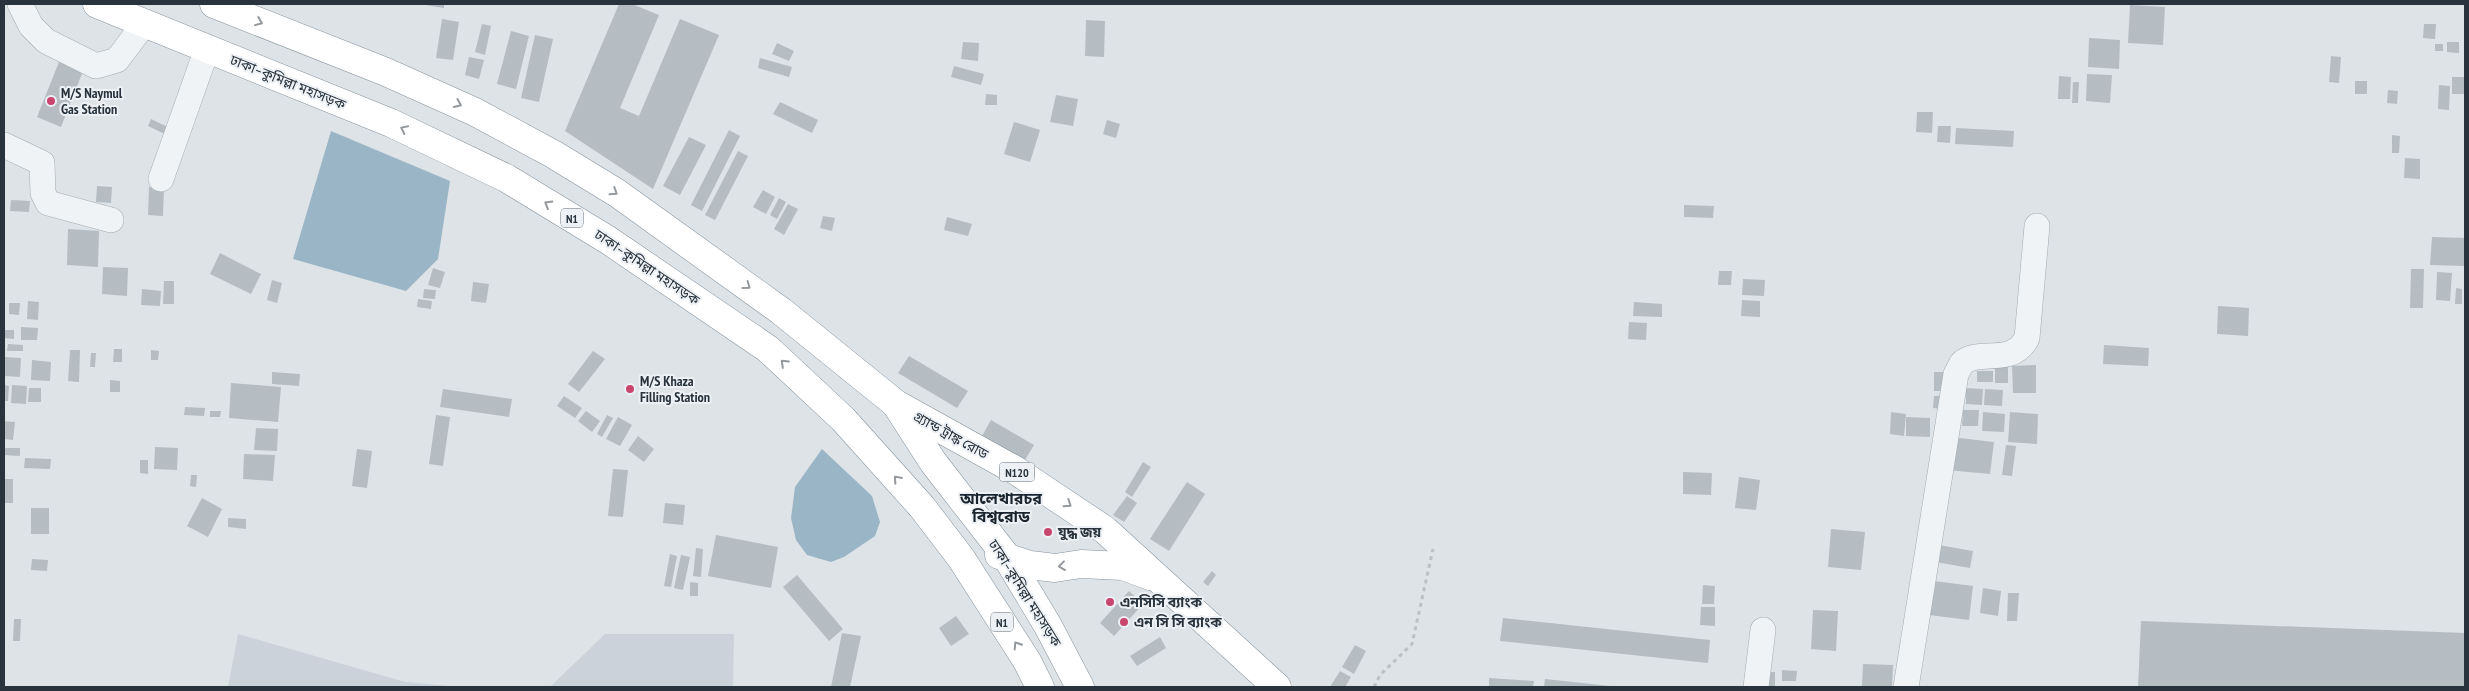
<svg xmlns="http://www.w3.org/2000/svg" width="2469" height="691" viewBox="0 0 2469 691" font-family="'PT Sans Narrow','Noto Sans Bengali',sans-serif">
<rect width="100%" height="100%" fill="#dee3e7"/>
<!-- built -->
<g fill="#ccd2d9">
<polygon points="238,634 405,682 461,687 228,687"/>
<polygon points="605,634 734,634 733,687 550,687"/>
</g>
<!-- water -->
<g fill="#9ab6c6">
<polygon points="331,131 450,181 438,259 406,291 293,259"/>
<polygon points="822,449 872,496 880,522 875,536 844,557 831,562 807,555 796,540 791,518 795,487"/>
</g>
<!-- building -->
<g fill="#b5bdc3">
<polygon points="419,4 444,4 444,8"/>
<polygon points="619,4 632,4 659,15 620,108 639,116 680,19 719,35 653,189 565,131"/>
<polygon points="2130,5 2165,7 2163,45 2128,43"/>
<polygon points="442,19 459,22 453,60 436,58"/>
<polygon points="1086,20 1105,21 1104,57 1085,56"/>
<polygon points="482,24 491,26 485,55 475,52"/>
<polygon points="2424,24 2436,24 2435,39 2423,38"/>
<polygon points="511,31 529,36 516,89 497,84"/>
<polygon points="535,35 553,39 539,102 521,98"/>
<polygon points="2089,38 2120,40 2119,69 2088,67"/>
<polygon points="963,42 979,43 978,61 961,59"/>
<polygon points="2447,42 2459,42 2459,53 2447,52"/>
<polygon points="777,43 794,51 789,61 772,54"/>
<rect x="2435" y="44" width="8" height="7"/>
<polygon points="2331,56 2341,57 2339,83 2329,82"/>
<polygon points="469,57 484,60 479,79 465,75"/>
<polygon points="760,58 792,67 789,77 758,68"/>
<polygon points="59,62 83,71 61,127 37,117"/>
<polygon points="954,66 984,74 981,85 951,77"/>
<polygon points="2087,74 2112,75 2110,103 2086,101"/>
<polygon points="2059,76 2071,77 2070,99 2058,99"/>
<rect x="2452" y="77" width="13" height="17"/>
<rect x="2355" y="81" width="12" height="13"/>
<polygon points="2073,82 2079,82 2078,103 2072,103"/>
<polygon points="2439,85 2450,86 2449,110 2438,109"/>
<polygon points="2388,90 2398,91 2397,104 2387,103"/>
<polygon points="986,94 997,95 997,105 985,105"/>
<polygon points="1056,95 1078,99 1073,126 1050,122"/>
<polygon points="780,102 818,120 812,133 773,114"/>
<polygon points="1917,112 1933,112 1932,133 1916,132"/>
<polygon points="151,119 172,129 169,136 148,126"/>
<polygon points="1107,120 1120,124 1116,138 1103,134"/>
<polygon points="1014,122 1040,130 1030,162 1004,154"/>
<polygon points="1938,126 1951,126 1950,143 1937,142"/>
<polygon points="1956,128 2014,131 2013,147 1955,144"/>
<polygon points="729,130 740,136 702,211 691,205"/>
<polygon points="2392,135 2400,136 2399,153 2392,153"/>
<polygon points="689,137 706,145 680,195 663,186"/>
<polygon points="738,151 748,156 715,220 705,215"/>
<polygon points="2405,158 2420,159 2420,179 2404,178"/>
<polygon points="97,186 112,187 111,203 96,202"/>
<polygon points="149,187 164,188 163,216 148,215"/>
<polygon points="763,190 775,197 766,214 753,207"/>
<polygon points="779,198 786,202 777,219 770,215"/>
<polygon points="11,200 30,201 29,212 10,211"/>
<polygon points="788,204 798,209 784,235 774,229"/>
<polygon points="1684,205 1714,206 1713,218 1684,217"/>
<polygon points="823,216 835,218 832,231 820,228"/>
<polygon points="947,217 972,224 968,236 944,230"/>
<polygon points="68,229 99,231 98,267 67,265"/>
<polygon points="2432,237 2465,238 2465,266 2430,265"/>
<polygon points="220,253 261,274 251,294 210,274"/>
<polygon points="103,267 128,268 127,296 102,294"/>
<polygon points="433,268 445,272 440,288 428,285"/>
<polygon points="2411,269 2424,269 2423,308 2410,308"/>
<polygon points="1719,271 1732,271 1731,285 1718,285"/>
<polygon points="2437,272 2452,273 2450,301 2436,300"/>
<polygon points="1743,279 1765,280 1764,296 1742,295"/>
<polygon points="272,280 282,283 277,303 267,300"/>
<polygon points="164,281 174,281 174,304 163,304"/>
<polygon points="473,282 489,284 486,303 471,301"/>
<polygon points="2456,288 2462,289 2462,304 2455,304"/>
<polygon points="142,289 161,291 160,306 141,305"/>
<polygon points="424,289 436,290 435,299 423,298"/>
<polygon points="418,299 432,301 431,309 417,307"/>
<polygon points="1742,300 1760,301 1760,317 1741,316"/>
<polygon points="28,301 39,302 38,320 27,319"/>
<polygon points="1634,302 1662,304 1662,317 1633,316"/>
<polygon points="9,303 20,303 19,315 9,314"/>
<polygon points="2218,306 2249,308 2248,336 2217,334"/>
<polygon points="1629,322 1647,323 1646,340 1628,339"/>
<polygon points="21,327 38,328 37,340 21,340"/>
<polygon points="4,330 14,330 14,339 4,338"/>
<polygon points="8,344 23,345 23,351 7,351"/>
<polygon points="2104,345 2149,348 2148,366 2103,364"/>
<polygon points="114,349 122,349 122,362 113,362"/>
<polygon points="70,350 80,350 79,382 68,381"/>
<polygon points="151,350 159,351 158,360 151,360"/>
<polygon points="593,351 605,359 579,392 568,384"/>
<polygon points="91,353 96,353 95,367 90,367"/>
<polygon points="909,356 968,391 957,408 898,373"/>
<polygon points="4,357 21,358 20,377 4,376"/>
<polygon points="32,360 51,362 50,381 31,380"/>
<rect x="1995" y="365" width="13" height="18"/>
<polygon points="2036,365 2036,393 2013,393 2012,366"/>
<rect x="1977" y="371" width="16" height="11"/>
<polygon points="272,372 300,374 299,386 272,384"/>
<polygon points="1934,372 1946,372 1945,391 1934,391"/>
<polygon points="110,380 120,381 120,392 110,392"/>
<polygon points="231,383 281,387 278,422 229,418"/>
<polygon points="4,385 9,386 8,401 4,401"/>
<polygon points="12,385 27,386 26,404 11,403"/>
<polygon points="29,388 41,388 41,402 28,402"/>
<polygon points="1966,388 1983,389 1982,405 1966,404"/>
<polygon points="443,389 512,399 509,417 440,407"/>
<polygon points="1985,389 2003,390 2002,406 1984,405"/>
<polygon points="564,396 582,408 575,418 557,406"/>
<polygon points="1934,396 1945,396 1944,409 1933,408"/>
<polygon points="185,407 205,408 204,416 184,415"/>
<polygon points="1963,410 1979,410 1978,426 1962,426"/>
<polygon points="210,411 221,411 220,417 210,417"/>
<polygon points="586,411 600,421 592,432 578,421"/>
<polygon points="1891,412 1906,414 1904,436 1890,434"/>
<polygon points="1983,412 2005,414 2004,432 1982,431"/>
<polygon points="2010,412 2038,414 2037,444 2008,442"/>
<polygon points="436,415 450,417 443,466 429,464"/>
<polygon points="607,415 613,418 602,437 597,434"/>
<polygon points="618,417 632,425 620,446 606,439"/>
<polygon points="1906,417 1930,418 1930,437 1906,436"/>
<polygon points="991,420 1034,445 1025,460 982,436"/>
<polygon points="4,421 15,422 13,440 4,439"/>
<polygon points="256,428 278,429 277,451 254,450"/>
<polygon points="638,436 654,449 644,462 628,450"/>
<polygon points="1951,437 1994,442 1990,474 1947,470"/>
<polygon points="2006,445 2016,446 2012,476 2002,475"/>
<polygon points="155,447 178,448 177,470 154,469"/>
<polygon points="4,448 20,448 20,456 4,455"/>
<polygon points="357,449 372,451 367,488 352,486"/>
<polygon points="244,454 275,455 273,481 243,479"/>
<polygon points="25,458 51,459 50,469 24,468"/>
<polygon points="140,460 148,460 148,474 140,473"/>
<polygon points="1143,462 1151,467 1132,497 1125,492"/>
<polygon points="613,469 628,470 623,517 608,516"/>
<polygon points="1683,472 1712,473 1711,495 1683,494"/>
<polygon points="191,475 197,475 196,487 190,486"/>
<polygon points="1739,477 1760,480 1756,510 1735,508"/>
<rect x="4" y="479" width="9" height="24"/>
<polygon points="1187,482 1205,494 1169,551 1150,539"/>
<polygon points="1127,496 1137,503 1124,522 1113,515"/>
<polygon points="202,498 222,509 208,537 187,526"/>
<polygon points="665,503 685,505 683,525 663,523"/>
<rect x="31" y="508" width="18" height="26"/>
<polygon points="228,518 246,519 246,529 228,527"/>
<polygon points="1831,529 1865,532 1861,570 1828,567"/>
<polygon points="716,535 778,547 771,588 708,576"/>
<polygon points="1933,544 1973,551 1970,568 1930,561"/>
<polygon points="696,548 703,549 701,577 693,576"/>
<polygon points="670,554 677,556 671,587 664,586"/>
<polygon points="681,555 690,557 683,590 674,588"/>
<polygon points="32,559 48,560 47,571 31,570"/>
<polygon points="1212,571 1216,575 1208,586 1203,582"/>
<polygon points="797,575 843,629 829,641 783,587"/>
<polygon points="1926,580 1973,586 1969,620 1921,614"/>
<polygon points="690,582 698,583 698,596 690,596"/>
<polygon points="1703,585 1715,586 1714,604 1702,604"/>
<polygon points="1983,588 2001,591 1998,616 1980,613"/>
<polygon points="1129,591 1143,604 1114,636 1100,623"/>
<polygon points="2008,593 2019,593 2017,621 2007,621"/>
<polygon points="1701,607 1715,607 1715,626 1700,625"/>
<polygon points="1813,610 1838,611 1836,651 1811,649"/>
<polygon points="956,616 969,634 951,646 939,628"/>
<polygon points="1503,618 1710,640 1708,663 1500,641"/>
<polygon points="14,619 21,619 20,641 13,641"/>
<polygon points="2141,621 2465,633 2465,687 2138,687"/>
<polygon points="842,633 861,636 850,687 831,687"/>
<polygon points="1160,637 1166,648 1137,666 1130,656"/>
<polygon points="1355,645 1366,651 1354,674 1342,667"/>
<polygon points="1863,664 1893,665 1892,687 1862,687"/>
<polygon points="1782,670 1797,671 1796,681 1782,681"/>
<polygon points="1340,671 1351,677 1345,687 1330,687"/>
<polygon points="1767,672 1775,672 1775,687 1766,687"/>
<polygon points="1489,678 1534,681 1533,687 1489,687"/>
<polygon points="1545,679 1610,686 1610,687 1544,687"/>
</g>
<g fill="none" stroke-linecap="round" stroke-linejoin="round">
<defs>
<g id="minor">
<polyline points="20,4 31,26 46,41 96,66 117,60 144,24"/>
<polyline points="4,145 42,163 43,193 48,203 111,220"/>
<polyline points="161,179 207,49"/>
<polyline points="1756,687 1763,630"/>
<path d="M 1906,687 L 1956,374 C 1958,371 1960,366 1962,363 C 1979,348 2012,367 2027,338 L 2037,226"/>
</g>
<g id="highway">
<polyline points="97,4 391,123 506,178 608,240 768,349 843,419 922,507 961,558 1027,661 1040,687"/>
<polyline points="214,4 386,72 475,112 553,154 617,193 781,311 896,404 1015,470 1105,530 1277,687"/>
<polyline points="897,406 933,462 1006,556 1048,626 1080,687"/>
<polyline points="999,555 1030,565 1055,568 1081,564 1123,566 1150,576"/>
</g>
</defs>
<!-- minor casing -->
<use href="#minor" stroke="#a4abb1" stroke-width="26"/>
<!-- highway casing -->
<use href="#highway" stroke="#86939d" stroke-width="29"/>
<!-- path -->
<polyline stroke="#bcc1c5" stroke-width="3" stroke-dasharray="4 4" stroke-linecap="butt" points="1374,687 1380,675 1412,644 1433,549"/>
<!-- minor -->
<use href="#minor" stroke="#f0f3f5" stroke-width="25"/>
<!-- highway -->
<use href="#highway" stroke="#fff" stroke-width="28"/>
</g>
<!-- one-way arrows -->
<defs><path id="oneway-chevron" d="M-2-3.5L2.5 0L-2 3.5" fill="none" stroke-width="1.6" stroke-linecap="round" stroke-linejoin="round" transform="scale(1.25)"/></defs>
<g stroke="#94999e">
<use href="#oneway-chevron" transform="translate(259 22) rotate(22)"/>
<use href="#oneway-chevron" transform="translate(458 104) rotate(24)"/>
<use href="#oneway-chevron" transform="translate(404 129) rotate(-154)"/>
<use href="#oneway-chevron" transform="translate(614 192) rotate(33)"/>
<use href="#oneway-chevron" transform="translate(548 204) rotate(-149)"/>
<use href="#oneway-chevron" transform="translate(747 286) rotate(36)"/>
<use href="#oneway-chevron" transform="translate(784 363) rotate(-137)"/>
<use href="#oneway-chevron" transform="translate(897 479) rotate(-131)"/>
<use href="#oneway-chevron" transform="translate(1068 504) rotate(34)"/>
<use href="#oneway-chevron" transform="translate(1062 566) rotate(173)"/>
<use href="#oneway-chevron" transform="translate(1017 645) rotate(-123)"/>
</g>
<!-- markers -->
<g fill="#c8466e" stroke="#edf1f5" stroke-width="2">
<circle cx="51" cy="101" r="5"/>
<circle cx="630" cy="389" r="5"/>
<circle cx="1048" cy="532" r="5"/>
<circle cx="1110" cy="602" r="5"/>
<circle cx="1124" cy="622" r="5"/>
</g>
<g text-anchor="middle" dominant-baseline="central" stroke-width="4" stroke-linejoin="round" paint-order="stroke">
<!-- shield labels -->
<g fill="#edf1f5" stroke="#636c74" stroke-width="1">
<rect x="561" y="208.5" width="22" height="19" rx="4"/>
<rect x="999.5" y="462.5" width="35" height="19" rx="4"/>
<rect x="991" y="612.5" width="22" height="19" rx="4"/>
</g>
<g font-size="12" font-weight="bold" fill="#28333d">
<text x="572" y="218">N1</text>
<text x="1017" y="472">N120</text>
<text x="1002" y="622">N1</text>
</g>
<!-- street labels -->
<g font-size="14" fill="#28333d" stroke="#edf1f5">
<text transform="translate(288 82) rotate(22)">ঢাকা–কুমিল্লা মহাসড়ক</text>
<text transform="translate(647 267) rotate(34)">ঢাকা–কুমিল্লা মহাসড়ক</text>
<text transform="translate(951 435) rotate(29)">গ্র্যান্ড ট্রাঙ্ক রোড</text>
<text transform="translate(1025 593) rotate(58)">ঢাকা–কুমিল্লা মহাসড়ক</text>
</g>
<!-- poi labels -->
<g font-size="14" font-weight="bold" fill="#28333d" stroke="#edf1f5" text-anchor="start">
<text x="61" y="93">M/S Naymul<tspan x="61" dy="16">Gas Station</tspan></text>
<text x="640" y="381">M/S Khaza<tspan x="640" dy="16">Filling Station</tspan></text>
<text x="1058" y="532">যুদ্ধ জয়</text>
<text x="1120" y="602">এনসিসি ব্যাংক</text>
<text x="1134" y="622">এন সি সি ব্যাংক</text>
</g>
<!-- quarter labels -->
<g font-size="16" font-weight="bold" fill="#1a242e" stroke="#edf1f5">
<text x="1001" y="498">আলেখারচর<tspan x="1001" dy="18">বিশ্বরোড</tspan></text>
</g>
</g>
<!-- border -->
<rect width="2469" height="691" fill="none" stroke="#28333d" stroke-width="10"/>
</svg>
